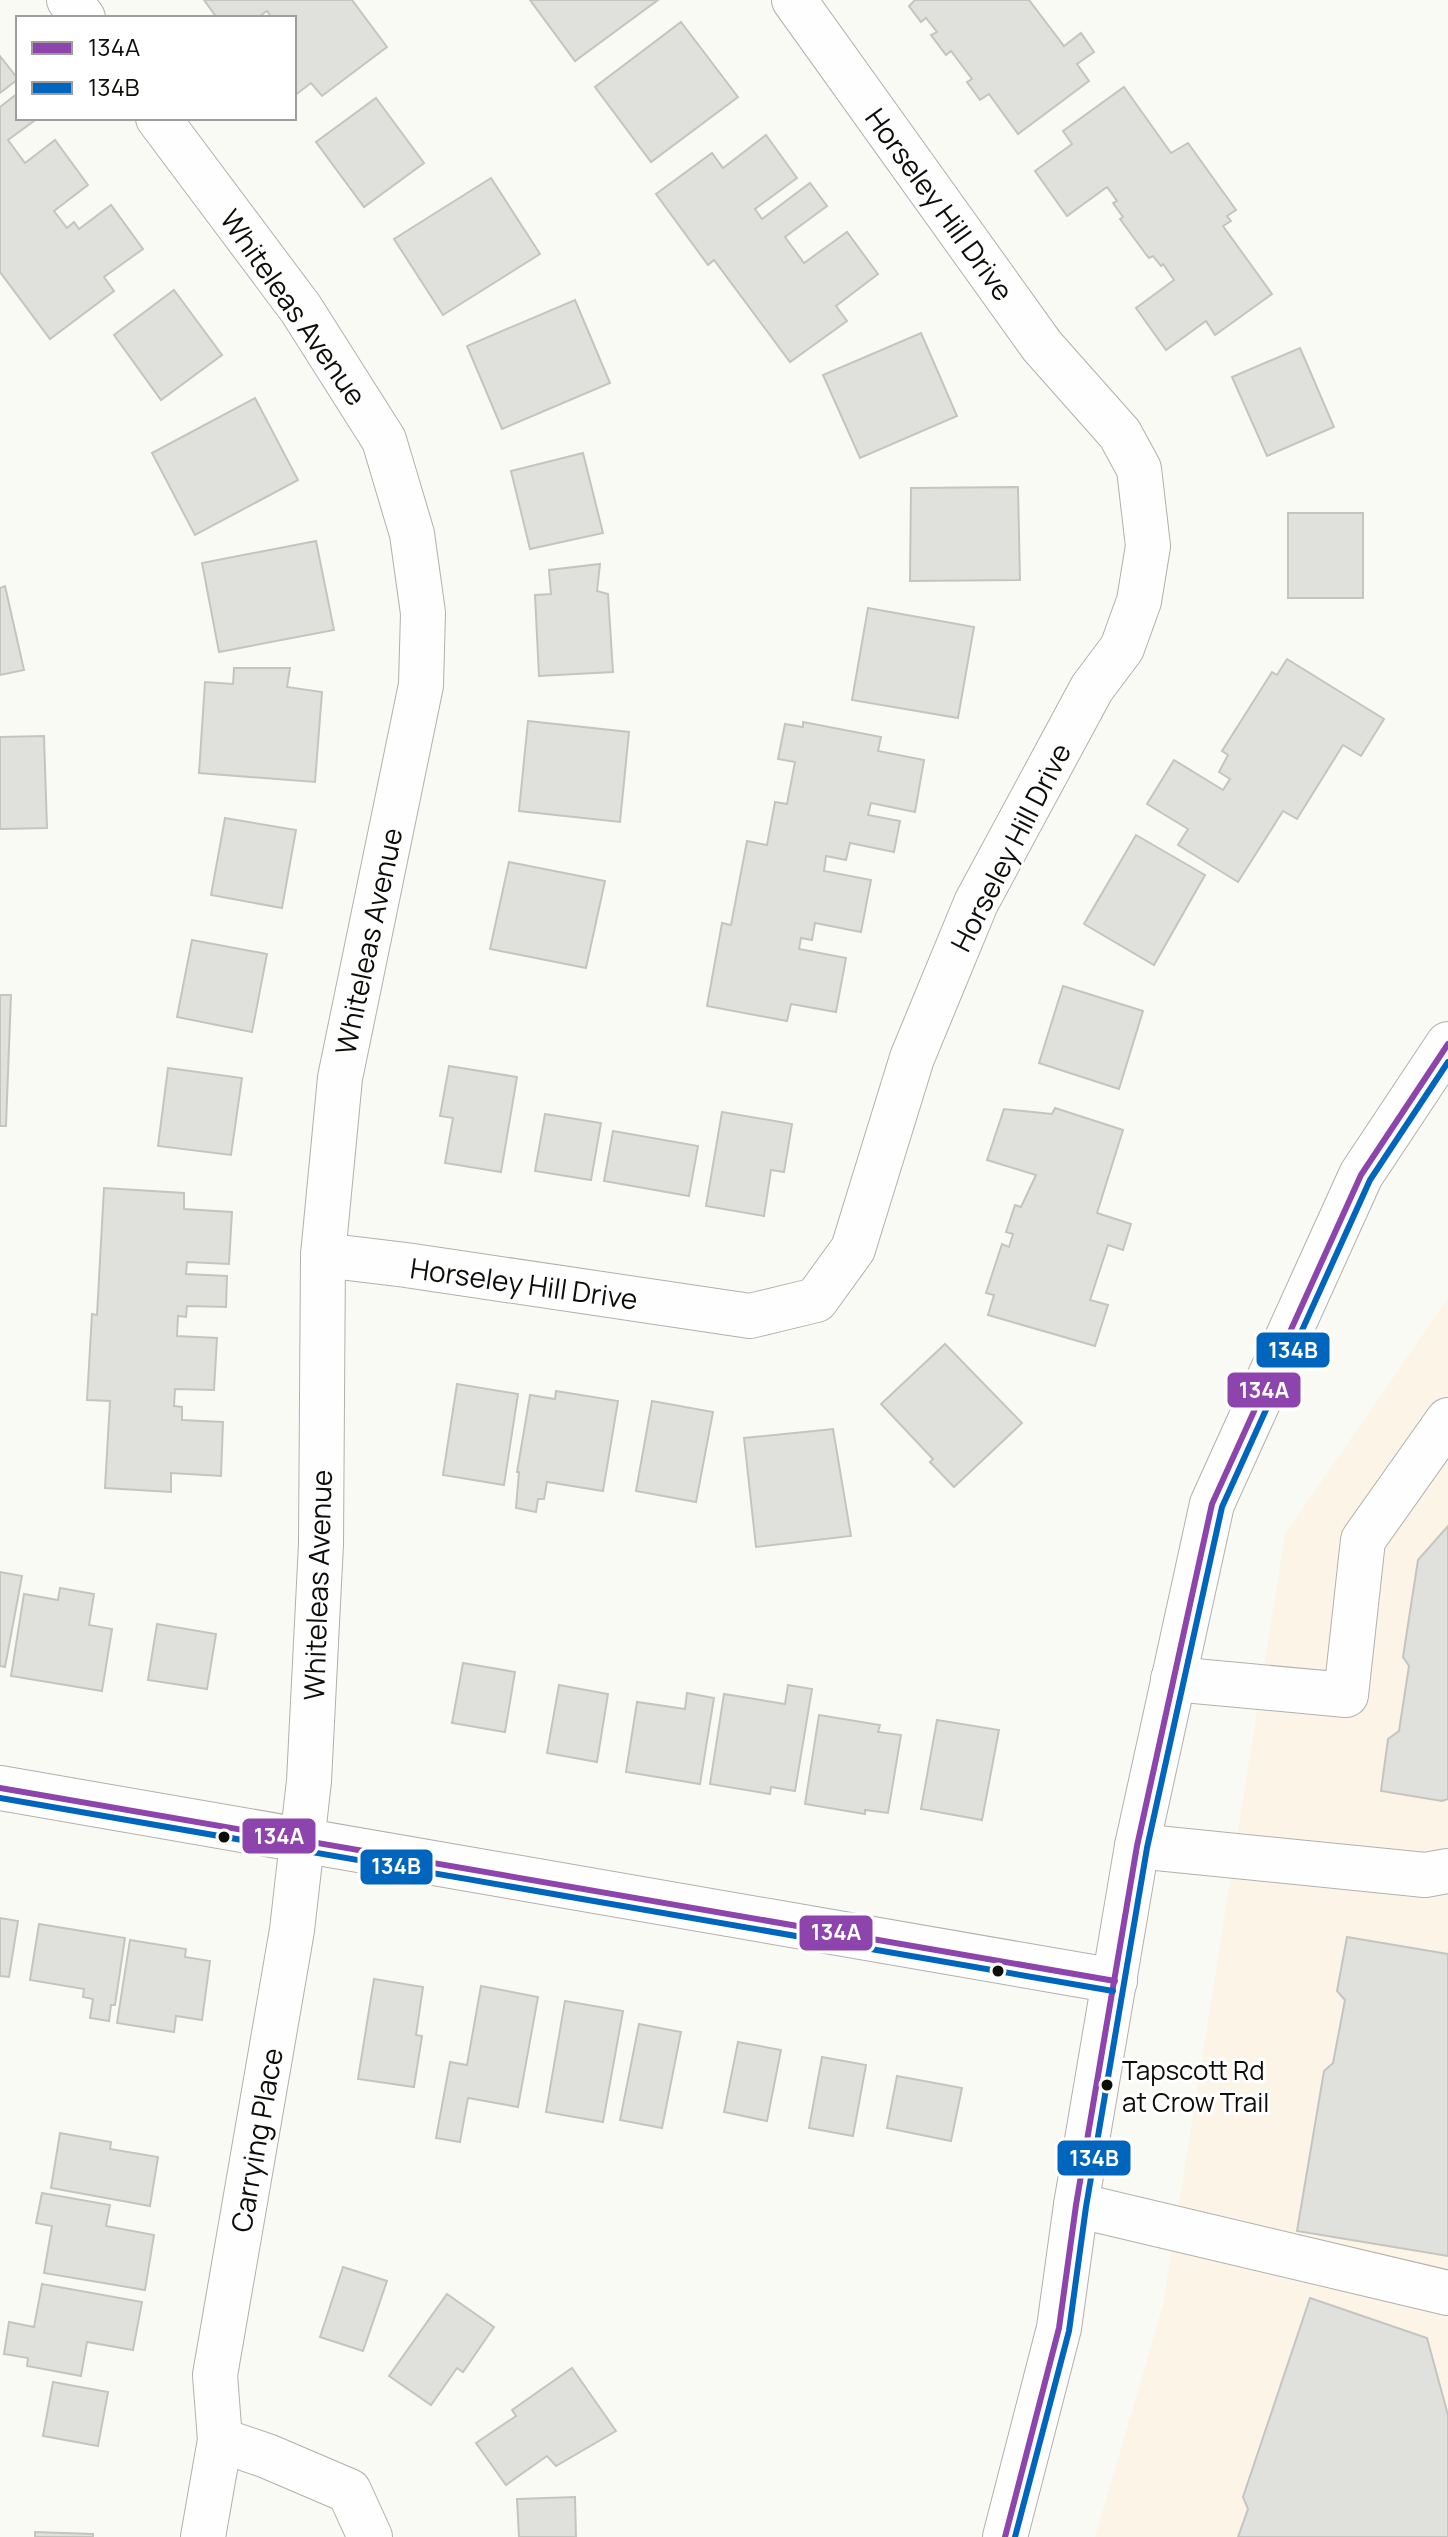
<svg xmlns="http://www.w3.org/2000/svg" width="1448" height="2537" viewBox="0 0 1448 2537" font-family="Manrope,sans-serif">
<rect width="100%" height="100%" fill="#fafaf5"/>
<!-- industrial -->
<polygon fill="#fbf4e7" points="1448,1298 1448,2537 1095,2537 1163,2305 1285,1534"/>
<!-- building -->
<g fill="#e0e0dc" stroke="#c4c4c0" stroke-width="2">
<polygon points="204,0 352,0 387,47 322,96 311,83 294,96 294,18 272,18 267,11 257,18 217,18"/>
<polygon points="530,0 658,0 575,61"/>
<polygon points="915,0 1029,0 1064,46 1081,33 1094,52 1077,64 1089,81 1018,134 989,94 980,100 967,82 972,79 951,51 946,55 931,35 937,32 926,18 921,22 909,6"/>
<polygon points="681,22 738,97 651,162 595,87"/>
<polygon points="0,56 18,79 0,93"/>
<polygon points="1124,87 1171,153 1188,143 1236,210 1227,216 1231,221 1223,226 1272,294 1215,335 1206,321 1166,350 1136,308 1174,280 1163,264 1161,266 1153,256 1149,258 1145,253 1120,219 1123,217 1113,203 1117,201 1107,187 1067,216 1035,171 1072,144 1063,131"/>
<polygon points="18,93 18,118 38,118 8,140 25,163 55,140 88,185 54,211 67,228 74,222 79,229 111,205 143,249 104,277 114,291 50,339 0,272 0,107"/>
<polygon points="376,98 424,163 364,207 316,142"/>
<polygon points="766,135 797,178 755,209 762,219 810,183 827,206 785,237 804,263 847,232 878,274 836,306 847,321 790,362 714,260 708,265 656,194 712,153 723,168"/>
<polygon points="491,178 540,254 443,315 394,239"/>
<polygon points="174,290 222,355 161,400 114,335"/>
<polygon points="575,300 610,383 502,429 467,346"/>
<polygon points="921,333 957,416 860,458 823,375"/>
<polygon points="1300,348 1334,427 1267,456 1232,377"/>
<polygon points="255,398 298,480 195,535 152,453"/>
<polygon points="583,453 603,533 530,549 511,471"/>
<polygon points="1018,487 1020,580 910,581 911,488"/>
<rect x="1288" y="513" width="75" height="85"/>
<polygon points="316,541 334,630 219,652 202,563"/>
<polygon points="600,564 597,591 608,594 613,672 539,676 535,595 551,594 549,570"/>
<polygon points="5,586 24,670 0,675 0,588"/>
<polygon points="868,608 974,627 958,718 852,700"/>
<polygon points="1287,659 1384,719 1361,756 1343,745 1297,819 1283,811 1238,882 1178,845 1188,829 1147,804 1174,760 1223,790 1230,779 1219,772 1228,755 1222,751 1272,672 1277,675"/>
<polygon points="234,668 290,668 287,687 322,692 315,782 199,773 205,682 233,684"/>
<polygon points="528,721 629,732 620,822 519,811"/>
<polygon points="803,722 881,737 878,751 924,760 915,812 871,803 868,815 900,821 894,852 850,843 846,860 826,856 824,871 871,880 861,932 815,923 812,940 801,938 799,949 846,958 836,1012 791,1004 787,1021 707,1006 722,923 731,925 747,841 767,845 775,802 787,804 795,762 778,759 785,724 803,727"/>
<polygon points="44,736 47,828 0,829 0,737"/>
<polygon points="225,818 296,830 282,908 211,895"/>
<polygon points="1136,835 1205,875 1154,965 1084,924"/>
<polygon points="509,862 605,881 586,968 490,949"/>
<polygon points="192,940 267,954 252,1032 177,1017"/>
<polygon points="1063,986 1143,1011 1119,1089 1039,1063"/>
<polygon points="0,995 11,995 6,1126 0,1126"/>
<polygon points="449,1066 517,1077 501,1172 445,1163 453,1118 440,1116"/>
<polygon points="168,1068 242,1078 231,1155 158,1146"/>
<polygon points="1055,1108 1123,1130 1097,1213 1131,1224 1123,1250 1108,1245 1090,1300 1108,1305 1095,1346 988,1315 994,1295 986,1293 1002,1244 1009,1247 1013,1234 1006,1232 1015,1205 1021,1207 1036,1175 987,1160 1004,1109 1052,1114"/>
<polygon points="722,1112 792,1124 784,1172 771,1170 764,1216 706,1206"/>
<polygon points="545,1114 601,1123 591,1180 535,1171"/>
<polygon points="613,1131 698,1146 689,1196 604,1181"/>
<polygon points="104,1188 184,1193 184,1209 232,1212 229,1264 187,1262 186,1274 227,1276 226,1307 187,1306 186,1317 178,1316 177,1336 217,1338 214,1390 175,1389 174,1406 182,1407 182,1420 223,1422 221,1476 171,1473 171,1492 105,1488 110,1401 87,1400 92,1314 97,1315"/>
<polygon points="945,1344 1022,1423 954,1487 930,1462 933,1459 881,1404"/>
<polygon points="457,1384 518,1394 504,1485 443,1475"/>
<polygon points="556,1391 618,1401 603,1491 547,1482 544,1499 538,1499 536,1512 516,1508 519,1472 517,1472 530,1395 555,1399"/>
<polygon points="652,1401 713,1412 696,1502 636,1491"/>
<polygon points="833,1429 851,1536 756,1547 744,1438"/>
<polygon points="1448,1526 1448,1799 1442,1801 1381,1791 1388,1739 1399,1731 1409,1666 1403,1657 1418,1560"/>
<polygon points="0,1572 22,1576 5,1667 0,1666"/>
<polygon points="60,1588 94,1594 89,1625 112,1629 102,1691 11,1676 24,1594 58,1600"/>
<polygon points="157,1624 216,1634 207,1689 148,1680"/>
<polygon points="463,1663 515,1672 505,1732 452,1723"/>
<polygon points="559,1685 608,1694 597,1762 547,1753"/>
<polygon points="788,1685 812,1689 795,1791 771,1787 770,1794 710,1784 724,1694 785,1704"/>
<polygon points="687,1693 714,1698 700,1784 626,1772 637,1702 685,1709"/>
<polygon points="819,1715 880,1725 878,1732 901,1735 888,1813 865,1810 865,1814 805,1804"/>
<polygon points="937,1720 999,1730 982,1820 921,1809"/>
<polygon points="0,1918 18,1921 9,1977 0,1976"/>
<polygon points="39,1924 125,1938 115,2005 111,2005 109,2021 90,2018 93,1999 83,1997 84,1989 30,1980"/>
<polygon points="1347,1937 1448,1954 1448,2256 1297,2231 1324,2071 1333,2063 1345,2000 1337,1991"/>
<polygon points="130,1940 186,1949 185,1957 210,1961 202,2020 176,2016 174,2032 117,2023"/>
<polygon points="374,1979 423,1987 416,2035 422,2036 414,2087 358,2079"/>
<polygon points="481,1986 538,1997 518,2107 468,2098 460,2142 436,2138 450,2062 467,2065"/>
<polygon points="565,2001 623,2011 603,2122 546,2112"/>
<polygon points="639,2024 681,2032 662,2128 620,2120"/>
<polygon points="738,2042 781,2050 767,2121 724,2112"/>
<polygon points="822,2057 866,2065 853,2136 809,2128"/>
<polygon points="897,2076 962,2088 951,2141 887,2128"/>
<polygon points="60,2133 111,2142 110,2149 158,2157 150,2206 51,2188"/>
<polygon points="42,2193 110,2205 106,2226 154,2235 145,2290 44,2273 52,2226 36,2223"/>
<polygon points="343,2267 387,2281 363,2351 320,2337"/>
<polygon points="42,2284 142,2302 133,2350 87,2342 81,2376 27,2366 28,2358 4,2354 9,2322 34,2327"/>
<polygon points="447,2294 494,2327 463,2372 457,2368 431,2405 389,2376"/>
<polygon points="1310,2298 1427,2338 1448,2415 1448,2537 1238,2537 1248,2509 1243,2497"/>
<polygon points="572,2368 616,2431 556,2466 547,2456 506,2485 476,2443 516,2416 512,2410"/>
<polygon points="53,2382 108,2392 98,2446 43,2436"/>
<polygon points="575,2497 576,2537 519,2537 517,2499"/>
<polygon points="35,2532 93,2534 93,2537 35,2537"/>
</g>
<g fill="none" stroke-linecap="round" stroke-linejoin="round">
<defs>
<g id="minor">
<polyline points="69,0 83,18"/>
<polyline points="158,118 301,309 384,440 412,534 423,613 421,685 340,1078 323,1255 321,1544 309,1781 292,1930 215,2375 220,2440 203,2537"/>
<polyline points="323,1255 406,1265 750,1316 816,1300 853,1249 912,1058 976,903 1092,688 1122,648 1139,601 1148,546 1139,469 1120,434 1042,346 794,0"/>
<polyline points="1173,1679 1346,1695 1363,1540 1448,1420"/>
<polyline points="0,1788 1115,1981"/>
<polyline points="1137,1846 1425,1875 1448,1871"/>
<polyline points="1076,2205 1448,2293"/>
<polyline points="220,2440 267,2456 349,2491 370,2537"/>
<polyline points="1005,2537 1059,2328 1076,2205 1137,1846 1212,1504 1361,1175 1448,1044"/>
</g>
</defs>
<!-- minor casing -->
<use href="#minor" stroke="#b1b0ac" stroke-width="46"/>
<!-- minor -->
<use href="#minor" stroke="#fefefe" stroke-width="44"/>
<defs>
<g id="bus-1">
<polyline points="0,1788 1115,1981"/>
<polyline points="1005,2537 1059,2328 1076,2205 1137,1846 1212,1504 1361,1175 1448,1044"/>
</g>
<g id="bus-2">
<polyline points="0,1798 1113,1991"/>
<polyline points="1015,2537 1069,2331 1086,2207 1147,1848 1222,1507 1370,1180 1448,1062"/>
</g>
</defs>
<!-- bus-1 casing -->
<use href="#bus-1" stroke="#fff" stroke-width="12"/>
<!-- bus-2 casing -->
<use href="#bus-2" stroke="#fff" stroke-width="12"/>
<!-- bus-1 -->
<use href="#bus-1" stroke="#8e44ad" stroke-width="6"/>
<!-- bus-2 -->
<use href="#bus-2" stroke="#0065bd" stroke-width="6"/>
</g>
<!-- markers -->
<g fill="#0e0d0a" stroke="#fff" stroke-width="3">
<circle cx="224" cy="1837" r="7"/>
<circle cx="998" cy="1971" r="7"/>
<circle cx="1107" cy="2085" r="7"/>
</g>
<g text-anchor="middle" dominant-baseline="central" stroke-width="6" stroke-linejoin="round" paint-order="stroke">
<!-- bus labels -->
<g font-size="26" fill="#0e0d0a" stroke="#fff" text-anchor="start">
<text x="1122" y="2070">Tapscott Rd<tspan x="1122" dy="32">at Crow Trail</tspan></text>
</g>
<!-- street labels -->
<g font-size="28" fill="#0e0d0a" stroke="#fff">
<text transform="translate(940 204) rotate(54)">Horseley Hill Drive</text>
<text transform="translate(294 307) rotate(55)">Whiteleas Avenue</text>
<text transform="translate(1010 847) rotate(-63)">Horseley Hill Drive</text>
<text transform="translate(368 941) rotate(-78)">Whiteleas Avenue</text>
<text transform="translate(524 1283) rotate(8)">Horseley Hill Drive</text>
<text transform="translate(317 1585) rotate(-88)">Whiteleas Avenue</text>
<text transform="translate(256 2140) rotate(-80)">Carrying Place</text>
</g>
</g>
<g stroke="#fff" stroke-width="3">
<rect x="1255" y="1331" width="76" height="38" rx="8" fill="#0065bd"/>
<rect x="1226" y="1371" width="76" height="38" rx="8" fill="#8e44ad"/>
<rect x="241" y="1817" width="76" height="38" rx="8" fill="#8e44ad"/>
<rect x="359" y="1848" width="75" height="38" rx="8" fill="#0065bd"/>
<rect x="798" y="1914" width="76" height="38" rx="8" fill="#8e44ad"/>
<rect x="1056" y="2139" width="76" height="38" rx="8" fill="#0065bd"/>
</g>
<g font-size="22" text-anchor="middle" font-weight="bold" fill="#fff">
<text x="1293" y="1358">134B</text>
<text x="1264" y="1398">134A</text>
<text x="279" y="1844">134A</text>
<text x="396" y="1874">134B</text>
<text x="836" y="1940">134A</text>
<text x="1094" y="2166">134B</text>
</g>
<!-- legend -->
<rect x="16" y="16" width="280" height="104" fill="#ffffff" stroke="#9f9e9d" stroke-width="2"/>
<rect x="32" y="42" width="40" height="12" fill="#8e44ad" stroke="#9f9e9d" stroke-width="2"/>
<text x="88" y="56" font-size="24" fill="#0e0d0a">134A</text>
<rect x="32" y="82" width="40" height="12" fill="#0065bd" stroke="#9f9e9d" stroke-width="2"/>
<text x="88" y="96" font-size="24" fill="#0e0d0a">134B</text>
</svg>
